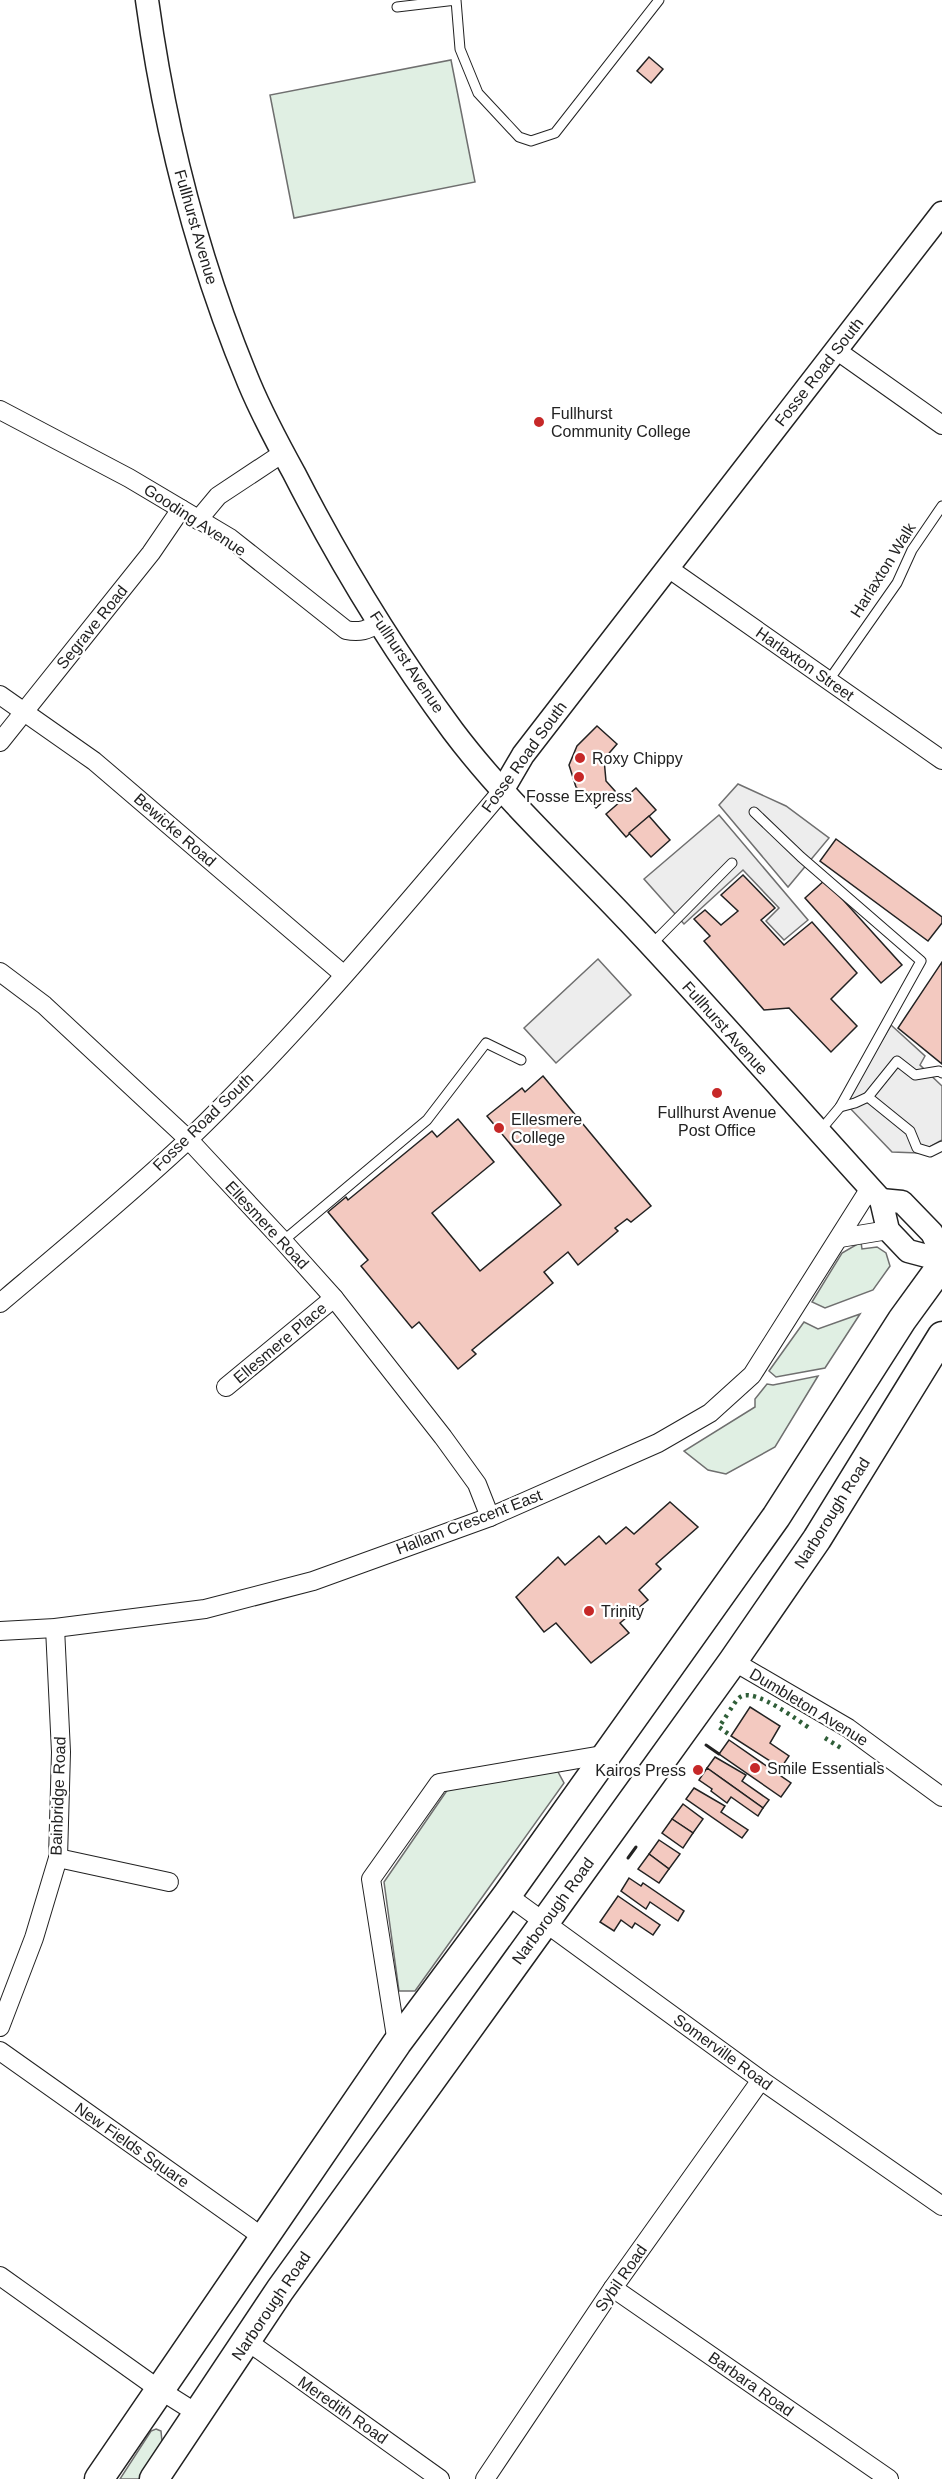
<svg xmlns="http://www.w3.org/2000/svg" width="942" height="2479" viewBox="0 0 942 2479" font-family="Arial,sans-serif">
<rect width="100%" height="100%" fill="#fff"/>
<!-- green -->
<g fill="#e0efe3" stroke="#6f6f6f" stroke-width="1.5">
<polygon points="451,60 475,182 294,218 270,95"/>
<polygon points="861,1242 862,1249 877,1247 886,1253 890,1266 873,1290 825,1308 812,1302 842,1253"/>
<polygon points="860,1314 825,1368 776,1377 769,1371 804,1322 818,1329"/>
<polygon points="818,1376 775,1447 726,1474 708,1470 684,1451 755,1407 755,1399 767,1384 773,1385"/>
<polygon points="557,1770 564,1783 415,1991 399,1991 384,1882 448,1789"/>
<polygon points="156,2429 161,2431 162,2442 139,2479 120,2479 151,2431"/>
</g>
<!-- parking -->
<g fill="#ededed" stroke="#6f6f6f" stroke-width="1.5">
<polygon points="738,784 786,806 829,838 788,887 719,805"/>
<polygon points="719,815 808,920 784,940 766,921 779,908 743,870 684,924 644,879"/>
<polygon points="598,959 631,995 556,1063 524,1028"/>
<polygon points="891,1025 925,1056 920,1065 942,1086 942,1140 919,1153 892,1152 845,1103"/>
</g>
<!-- building -->
<g fill="#f3c9c0" stroke="#222" stroke-width="1.5">
<polygon points="649,57 663,69 651,83 637,71"/>
<polygon points="597,726 617,744 604,759 606,781 615,791 596,808 576,787 569,765 577,746"/>
<polygon points="636,788 656,810 626,837 606,814"/>
<polygon points="649,816 670,840 651,857 629,833"/>
<polygon points="836,839 942,917 942,923 928,941 820,861"/>
<polygon points="743,875 775,908 761,920 784,945 812,922 857,973 831,999 857,1026 831,1052 789,1008 764,1010 704,941 710,936 694,919 705,910 721,925 738,911 721,895"/>
<polygon points="825,880 902,965 881,983 805,898"/>
<polygon points="942,962 942,1064 898,1028"/>
<polygon points="543,1076 651,1206 631,1222 627,1219 615,1228 618,1231 578,1265 568,1252 544,1272 553,1283 472,1350 476,1354 458,1369 419,1322 412,1328 361,1266 368,1260 328,1212 346,1197 348,1200 432,1131 437,1137 458,1119 494,1162 432,1213 480,1271 561,1205 487,1116 522,1088 525,1092"/>
<polygon points="670,1502 698,1527 656,1564 661,1569 639,1590 648,1600 620,1623 629,1633 591,1663 556,1623 544,1632 516,1597 558,1557 565,1565 599,1536 606,1544 626,1527 634,1534"/>
<polygon points="750,1707 780,1726 770,1743 789,1756 781,1768 731,1736"/>
<polygon points="729,1740 791,1783 781,1797 719,1754"/>
<polygon points="715,1757 746,1775 742,1781 769,1800 763,1808 707,1768"/>
<polygon points="707,1768 763,1808 758,1816 731,1797 727,1803 711,1791 712,1789 699,1780"/>
<polygon points="694,1788 725,1806 721,1812 748,1830 742,1838 686,1799"/>
<polygon points="683,1804 703,1819 693,1833 672,1819"/>
<polygon points="672,1819 693,1833 683,1848 662,1833"/>
<polygon points="659,1840 680,1854 669,1869 649,1854"/>
<polygon points="649,1854 669,1869 659,1883 638,1869"/>
<polygon points="629,1878 641,1886 643,1883 684,1911 678,1921 650,1902 646,1909 621,1891"/>
<polygon points="618,1896 660,1925 653,1935 635,1923 632,1928 621,1920 614,1931 600,1922"/>
</g>
<g fill="none" stroke-linecap="round" stroke-linejoin="round">
<defs>
<g id="service">
<polyline points="397,7 456,0 460,49 478,93 519,137 531,141 555,133 659,0"/>
<polyline points="829,680 897,583 912,550 942,506"/>
<polyline points="754,812 801,857 921,961 840,1107"/>
<polyline points="650,946 732,863"/>
<polyline points="868,1097 910,1131 917,1148 930,1152 942,1146"/>
<polyline points="819,1132 840,1107 855,1103 868,1097 897,1061 915,1075 939,1071 942,1073"/>
<polyline points="283,1241 427,1120 486,1043 521,1060"/>
</g>
<g id="minor">
<polyline points="836,350 942,425"/>
<path d="M 0,410 L 129,478 L 230,538 L 346,630 C 360,633 367,630 380,623"/>
<polyline points="198,520 218,496 283,453"/>
<polyline points="668,568 942,760"/>
<polyline points="0,695 94,761 343,974"/>
<polyline points="0,742 151,553 181,509"/>
<polyline points="0,972 44,1005 188,1139 283,1241 334,1298 443,1437 477,1484 490,1517"/>
<polyline points="840,1238 888,1230"/>
<path d="M 0,1303 C 64,1249 128,1196 189,1139 C 301,1031 402,909 502,791"/>
<polyline points="226,1387 334,1298"/>
<polyline points="0,1631 55,1628 205,1609 313,1581 490,1517 658,1443 710,1413 752,1375 870,1188"/>
<polyline points="733,1661 848,1728 942,1797"/>
<polyline points="58,1858 169,1882"/>
<polyline points="507,1895 761,2080 942,2206"/>
<polyline points="0,2027 34,1938 58,1858 61,1752 55,1628"/>
<polyline points="397,2043 371,1879 439,1783 608,1754"/>
<polyline points="0,2051 264,2238"/>
<polyline points="0,2276 160,2390 198,2414"/>
<polyline points="613,2288 889,2479"/>
<polyline points="247,2341 440,2479"/>
<polyline points="485,2479 613,2288 761,2080"/>
</g>
<g id="tertiary">
<path d="M 147,0 C 165,131 198,261 249,383 C 262,414 278,444 294,473 C 340,563 393,650 453,731 C 505,800 570,859 629,922 C 715,1013 797,1108 881,1200 L 888,1230 L 908,1251 L 942,1260"/>
<polyline points="502,791 523,755 942,213"/>
<polyline points="881,1200 902,1202 932,1233 942,1254"/>
</g>
<g id="primary">
<polyline points="99,2479 397,2043 507,1895 776,1517 902,1320 942,1265"/>
<polyline points="154,2479 280,2290 733,1661 817,1539 942,1336"/>
</g>
</defs>
<!-- service casing -->
<use href="#service" stroke="#222" stroke-width="11"/>
<!-- minor casing -->
<use href="#minor" stroke="#222" stroke-width="20"/>
<!-- tertiary casing -->
<use href="#tertiary" stroke="#222" stroke-width="25"/>
<!-- primary casing -->
<use href="#primary" stroke="#222" stroke-width="31"/>
<!-- service -->
<use href="#service" stroke="#fff" stroke-width="9"/>
<!-- minor -->
<use href="#minor" stroke="#fff" stroke-width="18"/>
<!-- tertiary -->
<use href="#tertiary" stroke="#fff" stroke-width="22"/>
<!-- primary -->
<use href="#primary" stroke="#fff" stroke-width="28"/>
<!-- hedge -->
<g stroke="#2f5e38" stroke-width="4.5" stroke-dasharray="3 4.5" stroke-linecap="butt">
<path d="M 730,1710 C 733,1706 737,1698 742,1696 C 758,1690 797,1720 811,1729"/>
<polyline points="727,1715 719,1727 731,1736"/>
<polyline points="825,1738 841,1748"/>
</g>
<!-- wall -->
<g stroke="#222" stroke-width="3">
<polyline points="706,1745 719,1754"/>
<polyline points="628,1858 636,1847"/>
</g>
</g>
<!-- markers -->
<g fill="#c62828" stroke="#fff" stroke-width="2">
<circle cx="539" cy="422" r="6"/>
<circle cx="580" cy="758" r="6"/>
<circle cx="579" cy="777" r="6"/>
<circle cx="717" cy="1093" r="6"/>
<circle cx="499" cy="1128" r="6"/>
<circle cx="589" cy="1611" r="6"/>
<circle cx="755" cy="1768" r="6"/>
<circle cx="698" cy="1770" r="6"/>
</g>
<g text-anchor="middle" dominant-baseline="central" stroke-width="4.5" stroke-linejoin="round" paint-order="stroke">
<!-- street labels -->
<g font-size="16" fill="#222" stroke="#fff">
<text transform="translate(196 227) rotate(74)">Fullhurst Avenue</text>
<text transform="translate(819 372) rotate(-52)">Fosse Road South</text>
<text transform="translate(195 520) rotate(33)">Gooding Avenue</text>
<text transform="translate(883 570) rotate(-58)">Harlaxton Walk</text>
<text transform="translate(92 627) rotate(-51)">Segrave Road</text>
<text transform="translate(407 662) rotate(56)">Fullhurst Avenue</text>
<text transform="translate(805 664) rotate(35)">Harlaxton Street</text>
<text transform="translate(524 757) rotate(-54)">Fosse Road South</text>
<text transform="translate(175 830) rotate(41)">Bewicke Road</text>
<text transform="translate(725 1028) rotate(48)">Fullhurst Avenue</text>
<text transform="translate(203 1122) rotate(-44)">Fosse Road South</text>
<text transform="translate(267 1225) rotate(47)">Ellesmere Road</text>
<text transform="translate(280 1343) rotate(-40)">Ellesmere Place</text>
<text transform="translate(832 1513) rotate(-58)">Narborough Road</text>
<text transform="translate(469 1522) rotate(-21)">Hallam Crescent East</text>
<text transform="translate(809 1707) rotate(31)">Dumbleton Avenue</text>
<text transform="translate(58 1796) rotate(-88)">Bainbridge Road</text>
<text transform="translate(553 1911) rotate(-54)">Narborough Road</text>
<text transform="translate(723 2052) rotate(36)">Somerville Road</text>
<text transform="translate(132 2145) rotate(35)">New Fields Square</text>
<text transform="translate(621 2278) rotate(-55)">Sybil Road</text>
<text transform="translate(271 2306) rotate(-56)">Narborough Road</text>
<text transform="translate(751 2384) rotate(35)">Barbara Road</text>
<text transform="translate(343 2410) rotate(35)">Meredith Road</text>
</g>
<!-- poi labels -->
<g font-size="16" fill="#222" stroke="#fff" text-anchor="start">
<text x="551" y="413">Fullhurst<tspan x="551" dy="18">Community College</tspan></text>
<text x="592" y="758">Roxy Chippy</text>
<text x="579" y="796" text-anchor="middle">Fosse Express</text>
<text x="717" y="1112" text-anchor="middle">Fullhurst Avenue<tspan x="717" dy="18">Post Office</tspan></text>
<text x="511" y="1119">Ellesmere<tspan x="511" dy="18">College</tspan></text>
<text x="601" y="1611">Trinity</text>
<text x="767" y="1768">Smile Essentials</text>
<text x="686" y="1770" text-anchor="end">Kairos Press</text>
</g>
</g>
</svg>
